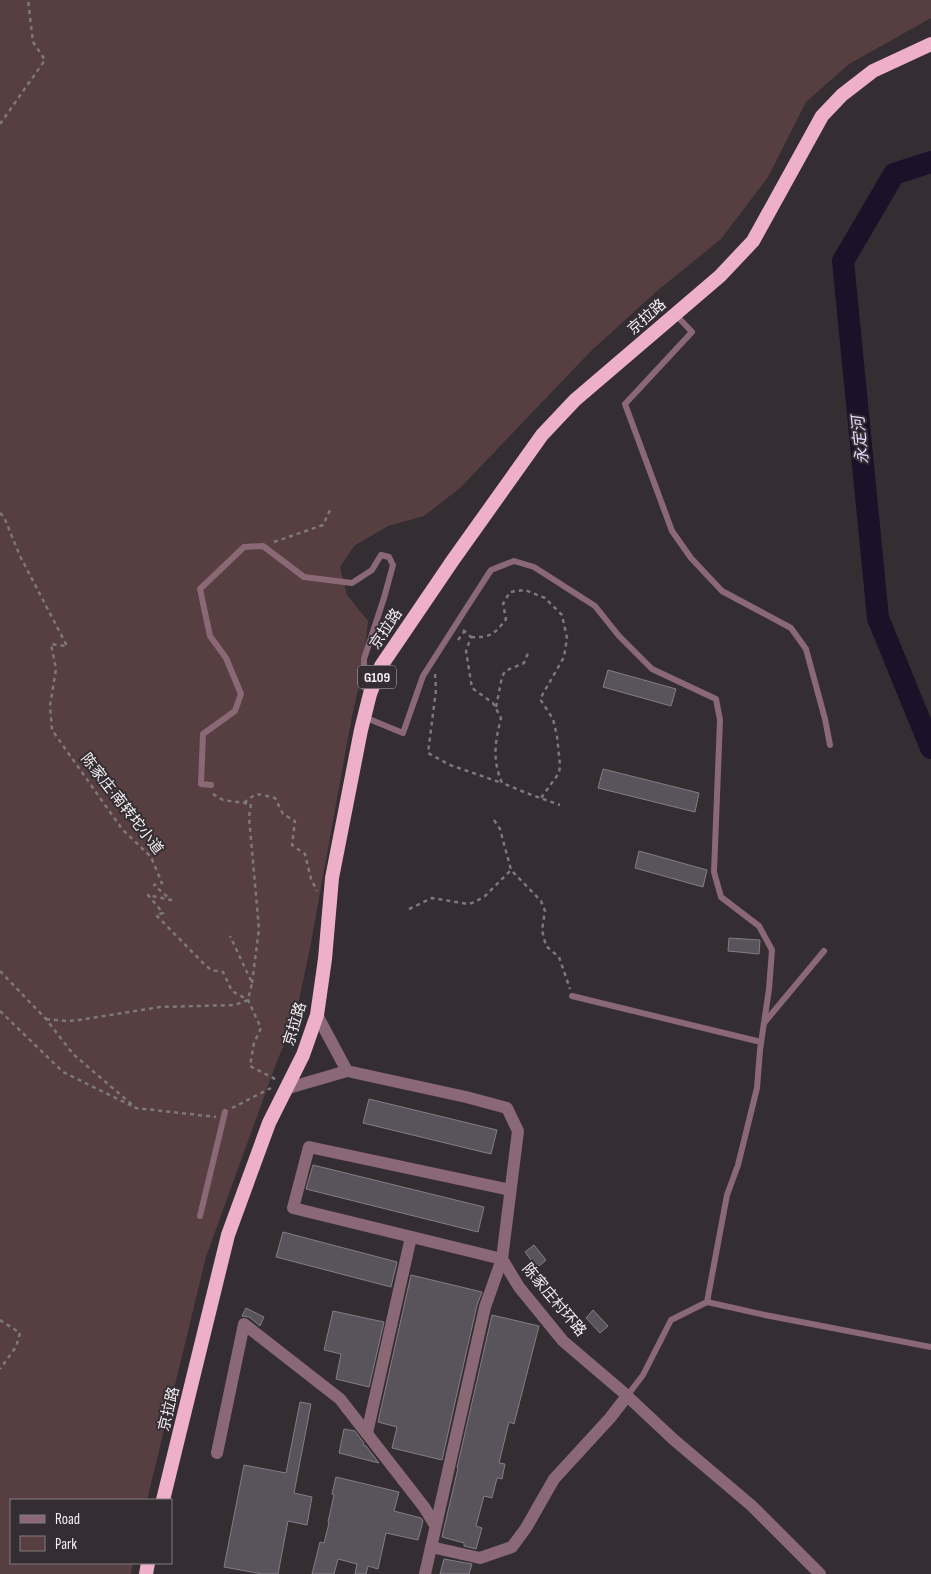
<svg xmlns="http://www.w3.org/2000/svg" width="931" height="1574" viewBox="0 0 931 1574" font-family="'Sofia Sans Condensed','Noto Sans SC',sans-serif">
<rect width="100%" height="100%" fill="#342e33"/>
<!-- green -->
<polygon fill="#573e41" points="0,0 931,0 931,18 849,64 806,102 768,177 721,239 657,291 591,351 460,488 424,516 388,526 354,546 340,567 347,595 368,621 362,673 352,716 310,948 295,1019 277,1061 206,1257 147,1500 11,1500 11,1563 133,1563 131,1574 0,1574"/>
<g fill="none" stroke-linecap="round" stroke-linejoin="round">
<!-- river -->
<polyline stroke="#1b122a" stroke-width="22" points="931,162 894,174 843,261 878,618 931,748"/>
</g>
<!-- building -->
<g fill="#59545b" stroke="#837d85">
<polygon points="608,670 676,689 671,706 603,687"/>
<polygon points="603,769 699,793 695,812 598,788"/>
<polygon points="639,851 707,870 703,887 635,868"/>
<polygon points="729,938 760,940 759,954 728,951"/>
<polygon points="369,1099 497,1130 491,1154 363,1123"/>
<polygon points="313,1165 484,1207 478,1232 306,1189"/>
<polygon points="283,1232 397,1262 391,1287 276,1257"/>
<polygon points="534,1245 546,1260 537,1268 525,1252"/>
<polygon points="411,1275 482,1292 477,1305 442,1460 392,1448 397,1427 378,1422"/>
<polygon points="246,1308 264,1317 260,1326 249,1317 242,1316"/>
<polygon points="593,1310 608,1326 600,1333 586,1318"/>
<polygon points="333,1311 384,1322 369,1387 336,1379 341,1354 324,1350"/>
<polygon points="492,1315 539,1326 514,1424 509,1422 499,1463 505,1464 502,1479 497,1478 492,1498 484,1496 476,1526 482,1528 476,1549 464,1546 464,1543 442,1537 458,1468 457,1468"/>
<polygon points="300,1402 311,1404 294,1493 312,1497 307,1525 288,1521 278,1574 262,1574 224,1567 244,1465 286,1473"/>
<polygon points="344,1429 355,1431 364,1443 363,1445 366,1446 379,1463 339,1453"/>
<polygon points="336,1477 399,1492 394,1511 421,1518 423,1521 418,1540 386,1533 378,1569 368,1566 366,1574 355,1574 357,1564 338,1559 334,1574 312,1574 320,1542 324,1543 329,1523 328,1522 334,1495 332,1494"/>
<polygon points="444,1559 472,1564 469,1574 440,1574"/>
</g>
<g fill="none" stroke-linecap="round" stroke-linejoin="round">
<!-- path -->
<g stroke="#7d787c" stroke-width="2.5" stroke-dasharray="4 4" stroke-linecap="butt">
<polyline points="0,124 45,60 33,42 28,0"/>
<polyline points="0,513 4,517 20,556 67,646 51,644 56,669 50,706 52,730 122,829 151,857 162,883 154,885 171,900 148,895 163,913 156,915 202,962 211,970 223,972 232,991 248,1000 261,1028 254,1043 250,1066 277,1080"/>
<polyline points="274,542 323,525 331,508"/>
<path d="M 463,630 L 471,637 L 466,651 L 472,688 L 493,703 L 501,718 C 495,742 492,759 502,783 L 529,794 L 560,805"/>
<path d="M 471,637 C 490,638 495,634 506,619 L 503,604 L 510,592 L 525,590 L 545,598 L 562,615 L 567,638 L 564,657 L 540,699 L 553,719 L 557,736 L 560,765 L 559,773 L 541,798"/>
<polyline points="458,640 464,632"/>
<polyline points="435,674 436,690 428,753 450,765 502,783"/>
<polyline points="496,707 502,677 505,671 524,663 528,653"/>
<polyline points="213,794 223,800 251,804 249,817 259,929 252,983"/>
<path d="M 244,803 C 257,791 259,794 275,798 L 283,814 L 295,821 L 292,845 L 305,854 L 311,879 L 317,891"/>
<polyline points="494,820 500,829 511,870 541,901 545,911 542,930 546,946 559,957 570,989"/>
<polyline points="409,909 432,898 468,904 475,902 485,896 511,870"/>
<polyline points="0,971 46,1019 73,1054 136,1108 216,1117"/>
<polyline points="0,1011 63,1072 132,1106"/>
<polyline points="46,1019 66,1021 79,1020 160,1007 235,1005 248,1000 252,983 230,936"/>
<polyline points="232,1108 271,1088"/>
<polyline points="0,1320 20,1333 16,1347 0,1369"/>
</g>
<!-- service -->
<g stroke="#8b6876" stroke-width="6">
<polyline points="675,314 692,332 625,404 672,531 691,558 722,591 791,628 806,649 825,719 830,745"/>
<polyline points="364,717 403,733 423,676 467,607 491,570 514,561 534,567 595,606 619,636 652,669 716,699 720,720 714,872 721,897 759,926 772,950 769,989 760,1050 757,1088 738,1165 727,1195 707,1302 671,1320 643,1375 627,1396"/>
<polyline points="211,785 201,784 203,734 235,711 241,694 226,658 210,636 200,589 244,547 263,546 304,577 352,583 372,570 381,555 389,557 393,565 384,598 364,659 364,687 369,693"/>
<polyline points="572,996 761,1042"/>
<polyline points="764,1023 824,951"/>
<polyline points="200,1216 225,1112"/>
<polyline points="707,1302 765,1315 931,1347"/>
</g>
<!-- minor -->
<g stroke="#8b6876" stroke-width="12">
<polyline points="367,1433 411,1237"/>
<polyline points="217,1453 244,1324 340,1399 424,1507 435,1525"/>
<polyline points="431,1547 480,1558 512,1547 526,1528 554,1479 610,1418 627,1396"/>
<polyline points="425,1574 485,1307 502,1259 293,1208 309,1147 510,1190"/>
</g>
<!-- tertiary -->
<g stroke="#8b6876" stroke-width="12">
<polyline points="347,1071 466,1097 507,1108 518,1131 502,1259 519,1287 563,1341 624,1393 673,1439 752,1506 820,1574"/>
<polyline points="285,1089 347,1071 317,1015"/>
</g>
<!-- trunk -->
<g stroke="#eeb0c8" stroke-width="14">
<polyline points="163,1500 228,1235 269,1123 303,1055 317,1015 325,959 332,878 361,730 370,694 381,666 453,560 542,435 575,400 720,276 753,241 822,116 842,95 873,71 931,44"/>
<polyline points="146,1574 148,1563"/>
</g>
</g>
<g text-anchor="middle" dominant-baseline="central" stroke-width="4" stroke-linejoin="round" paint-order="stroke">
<!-- shield labels -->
<rect fill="#342e33" stroke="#bab5b9" stroke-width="1" x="358" y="665.5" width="38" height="23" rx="4"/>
<g font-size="14" font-weight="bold" fill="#f4eff2">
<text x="377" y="677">G109</text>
</g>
<!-- street labels -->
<g font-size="15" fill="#f4eff2" stroke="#342e33">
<text transform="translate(647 317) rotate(-41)">京拉路</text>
<text transform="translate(386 629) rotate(-56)">京拉路</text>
<text transform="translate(122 804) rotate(52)">陈家庄·南转坨小道</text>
<text transform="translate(295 1024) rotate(-73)">京拉路</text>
<text transform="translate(554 1300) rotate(50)">陈家庄村环路</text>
<text transform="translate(169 1409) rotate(-76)">京拉路</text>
</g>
<!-- water labels -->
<g font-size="16" font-style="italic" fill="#e6dcfe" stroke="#342e33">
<text transform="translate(861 440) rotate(-96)">永定河</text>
</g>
</g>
<!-- legend -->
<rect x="10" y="1499" width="162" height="65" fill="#342e33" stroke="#817b7f"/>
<rect x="20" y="1515" width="25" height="8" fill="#8b6876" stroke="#817b7f"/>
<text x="55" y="1524" font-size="15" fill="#f4eff2">Road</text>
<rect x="20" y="1536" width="25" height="15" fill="#573e41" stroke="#817b7f"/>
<text x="55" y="1549" font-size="15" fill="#f4eff2">Park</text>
</svg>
